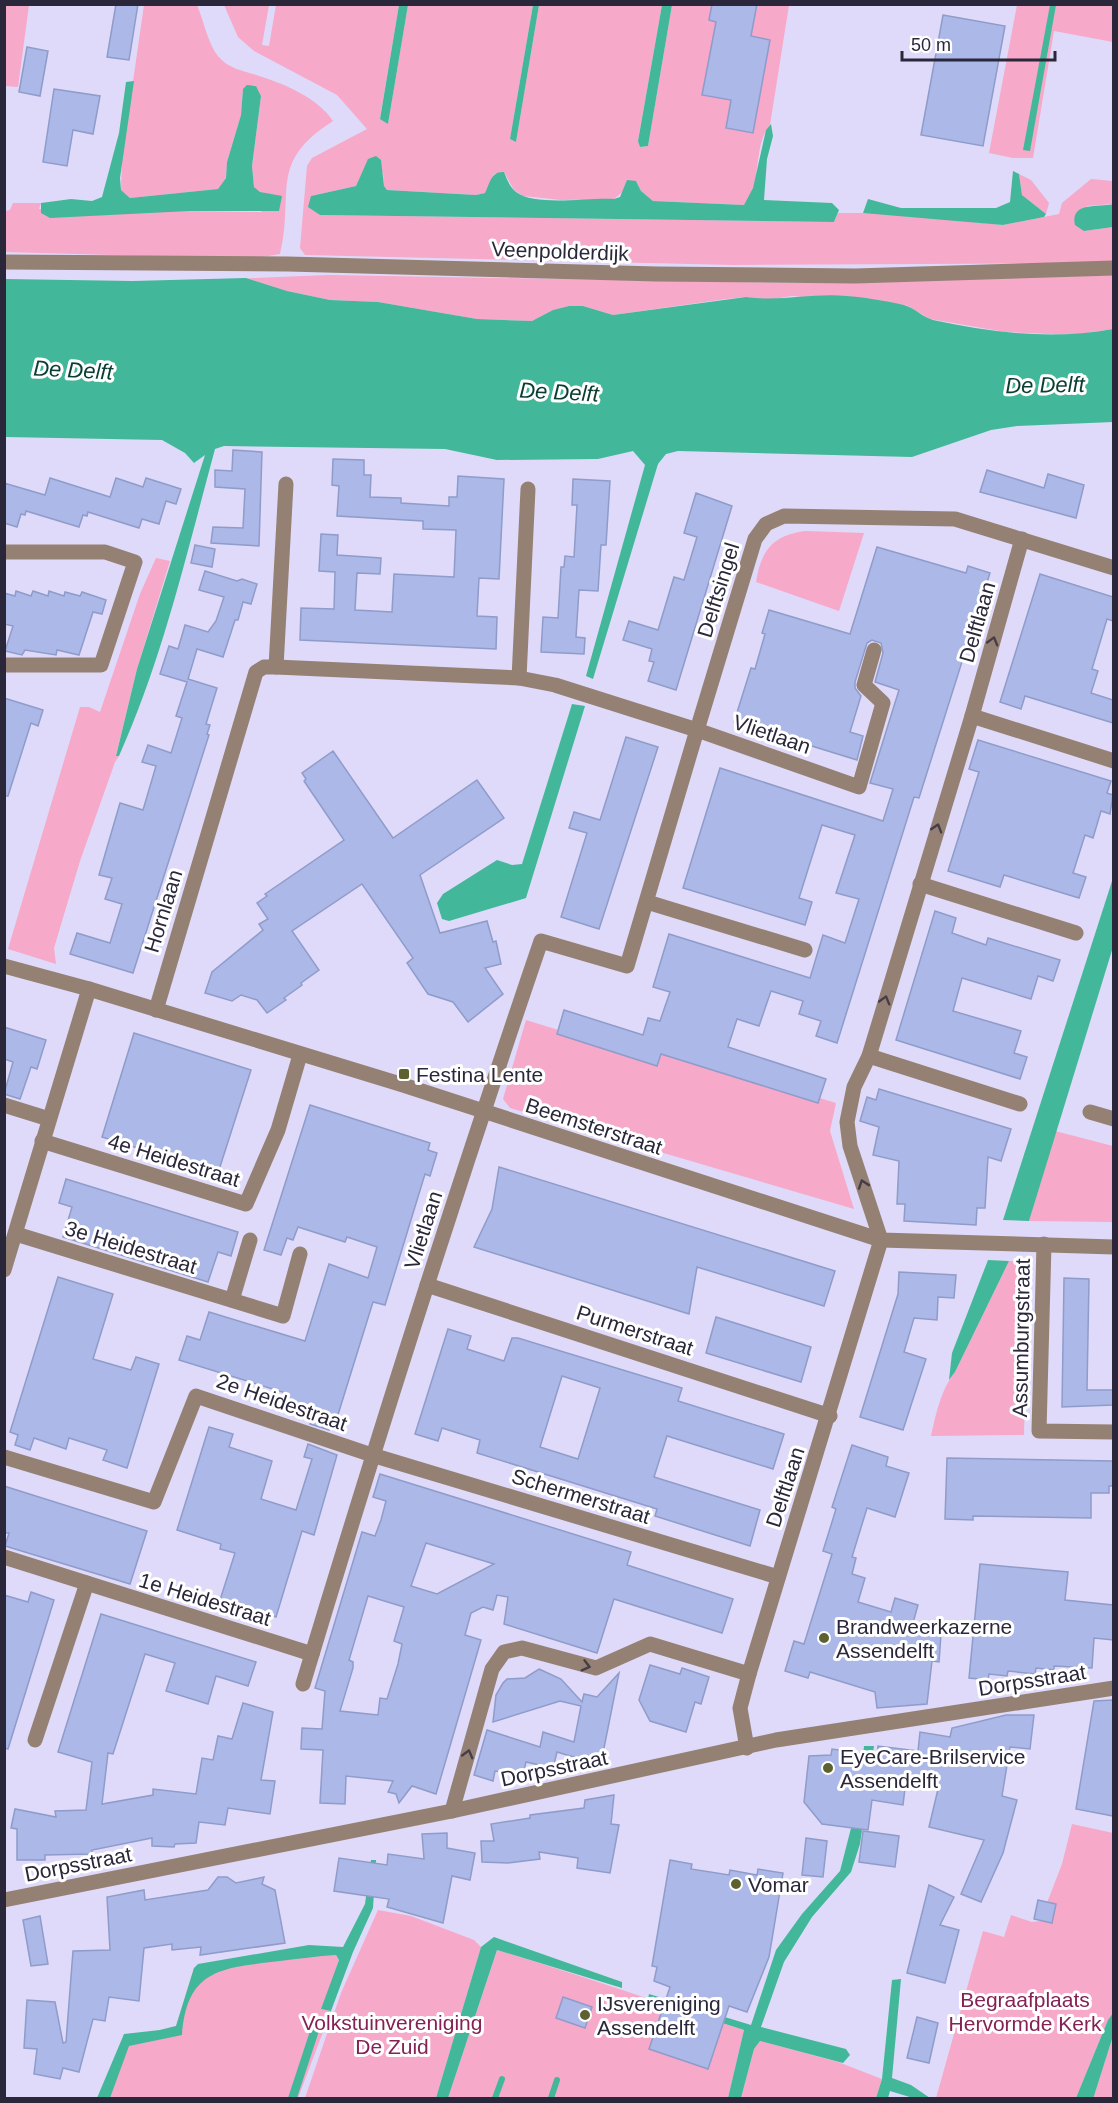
<svg xmlns="http://www.w3.org/2000/svg" width="1118" height="2103" viewBox="0 0 1118 2103" font-family="Helvetica,sans-serif">
<rect width="100%" height="100%" fill="#dfdaf9"/>
<!-- green -->
<g fill="#f6a9c9">
<polygon points="5,4 29,5 18,87 5,86"/>
<path d="M 144,5 L 197,5 C 203,19 207,39 215,52 C 226,69 242,70 259,76 C 285,84 318,98 333,121 C 267,163 295,192 280,254 L 251,259 L 5,252 L 5,211 L 10,210 L 13,203 L 41,203 L 39,209 L 261,212 L 274,196 L 260,192 L 254,187 L 252,166 L 261,96 L 255,85 L 243,89 L 241,115 L 227,162 L 226,178 L 218,189 L 130,198 L 121,190 L 122,158 Z"/>
<path d="M 224,5 L 269,5 L 262,45 L 269,46 L 276,5 L 399,5 L 380,118 L 388,124 L 408,5 L 533,5 L 510,139 L 516,142 L 539,5 L 662,5 L 638,140 L 640,147 L 648,146 L 672,5 L 789,5 L 770,125 C 752,147 763,184 744,205 L 653,201 L 641,191 L 636,181 L 614,199 L 561,200 L 523,196 L 514,190 L 504,172 L 494,174 L 485,193 L 476,195 L 387,190 L 384,186 L 383,173 L 365,166 L 356,186 L 311,196 L 320,215 L 834,222 L 838,213 L 884,213 L 1003,225 L 1059,214 L 1062,203 L 1091,179 L 1113,181 L 1113,204 L 1087,206 L 1084,231 L 1113,227 L 1113,263 L 734,265 L 305,255 L 300,248 L 307,166 L 312,158 L 367,129 L 337,95 L 254,51 L 238,37 Z"/>
<polygon points="1017,5 1113,5 1113,42 1054,31 1033,158 1013,158 989,153"/>
<polygon points="1019,174 1031,180 1049,203 1046,214 1022,195"/>
<polygon points="328,275 793,283 1113,275 1113,329 1073,335 1005,332 930,319 906,305 792,296 768,300 746,297 726,299 613,315 583,306 569,306 553,310 532,321 477,319 378,302 330,300 287,291 246,278 232,279"/>
<path d="M 806,531 L 864,533 L 839,611 L 756,582 C 761,550 773,535 806,531 Z"/>
<polygon points="156,558 170,561 137,669 116,755 119,756 115,762 80,861 54,948 56,964 8,949 80,707 89,707 100,712 140,594"/>
<polygon points="526,1020 659,1061 662,1050 836,1103 830,1131 854,1209 510,1108 503,1099"/>
<polygon points="1055,1131 1113,1146 1113,1222 1029,1221"/>
<path d="M 1009,1261 L 1024,1262 L 1028,1267 L 1024,1435 L 931,1436 C 936,1413 941,1390 955,1372 Z"/>
<polygon points="1072,1824 1113,1833 1113,2013 1108,2020 1076,2098 936,2098 983,1931 1004,1937 1011,1915 1032,1922 1040,1921 1062,1864"/>
<polygon points="378,1910 411,1916 474,1940 481,1947 436,2098 305,2098 341,1993"/>
<polygon points="311,1947 336,1955 339,1960 322,2009 331,2011 298,2098 100,2098 125,2035 156,2031 176,2026 194,1968"/>
<path d="M 497,1950 C 580,1975 661,2004 744,2030 L 728,2098 L 448,2098 Z"/>
<polygon points="1113,2036 1113,2098 1093,2098 1094,2096"/>
<polygon points="760,2041 838,2062 882,2079 876,2098 741,2098 754,2049"/>
</g>
<!-- water -->
<g fill="#43b799">
<polygon points="399,5 408,5 388,124 380,119"/>
<polygon points="533,5 539,5 516,142 510,139"/>
<polygon points="662,5 672,5 648,146 640,147 638,141"/>
<polygon points="1050,5 1056,5 1030,151 1023,150"/>
<polygon points="134,81 120,178 121,190 130,198 218,189 226,178 227,162 241,115 243,89 247,85 256,86 261,96 252,166 254,187 260,192 282,196 279,211 189,211 50,218 41,213 41,203 71,199 92,201 102,197 119,133 126,82"/>
<path d="M 771,124 L 773,136 L 767,159 L 764,200 L 832,203 L 839,210 L 834,222 L 320,215 L 308,207 L 311,196 L 356,186 L 368,159 L 376,156 L 381,160 L 384,186 L 387,190 L 476,195 L 485,193 C 490,183 491,171 504,172 C 507,180 510,187 516,192 C 536,207 589,197 614,199 L 620,197 L 627,180 L 636,181 L 641,191 L 653,201 L 744,205 L 753,188 L 766,130 Z"/>
<polygon points="1013,171 1019,174 1022,195 1046,214 1044,217 1003,225 863,213 868,199 901,208 996,208 1010,202"/>
<path d="M 1113,204 L 1113,227 L 1084,231 L 1075,225 C 1070,201 1099,208 1113,204 Z"/>
<path d="M 246,278 L 287,291 L 330,300 L 378,302 L 477,319 L 532,321 L 553,310 L 569,306 L 583,306 L 613,315 L 746,297 C 779,302 812,293 846,296 C 864,297 886,301 904,305 C 915,308 922,317 933,320 C 992,333 1054,340 1113,329 L 1113,422 L 1017,426 L 991,430 L 912,457 L 678,451 L 666,454 L 658,464 L 593,679 L 586,676 L 645,465 L 633,451 L 598,459 L 497,460 L 445,449 L 224,446 L 215,449 C 187,552 163,658 119,756 L 116,756 L 137,669 L 205,455 L 194,463 L 185,453 L 162,440 L 5,437 L 5,279 L 133,281 Z"/>
<polygon points="572,704 585,706 526,898 449,921 442,919 437,903 443,894 497,860 512,865 522,864"/>
<polygon points="1113,878 1113,947 1029,1221 1003,1220"/>
<polygon points="988,1260 1009,1261 955,1372 949,1380 952,1353"/>
<polygon points="864,1746 874,1746 860,1844 851,1872 812,1917 784,1962 761,2027 846,2049 850,2055 843,2063 760,2041 754,2049 741,2098 728,2098 744,2030 648,1999 649,1994 751,2025 776,1950 802,1914 840,1871 859,1797"/>
<path d="M 371,1860 L 376,1860 L 373,1908 L 353,1952 L 331,2011 L 321,2009 L 339,1960 L 336,1955 C 317,1956 298,1959 280,1961 C 224,1968 187,1967 182,2035 L 129,2046 L 110,2098 L 97,2098 L 124,2034 L 160,2030 L 176,2026 L 194,1968 L 198,1964 L 309,1945 L 343,1947 L 365,1904 Z"/>
<polygon points="494,1937 622,1982 622,1988 497,1950 448,2098 436,2098 481,1947"/>
<polygon points="901,1979 892,2078 911,2085 930,2098 913,2098 890,2091 888,2098 876,2098 882,2079 892,1980"/>
<polygon points="1113,2013 1113,2036 1094,2096 1093,2098 1076,2098 1108,2020"/>
<polygon points="321,2025 297,2098 288,2098 310,2031"/>
</g>
<g fill="none" stroke-linecap="round" stroke-linejoin="round">
<!-- stream -->
<g stroke="#43b799" stroke-width="6">
<polyline points="495,2098 502,2079"/>
<polyline points="551,2098 557,2080"/>
</g>
</g>
<!-- building -->
<g fill="#abb8e8" stroke="#8f9cca" stroke-width="1.5" fill-rule="evenodd">
<polygon points="116,4 138,4 129,60 107,57"/>
<polygon points="712,4 757,4 751,36 770,40 753,133 726,128 731,100 702,95 716,22 709,20"/>
<polygon points="943,15 1005,26 983,146 921,135"/>
<polygon points="27,47 48,51 40,96 19,92"/>
<polygon points="54,89 100,96 93,134 73,130 67,166 43,162"/>
<polygon points="233,450 262,452 259,546 211,543 213,527 243,528 245,489 215,487 215,470 232,471"/>
<polygon points="333,459 364,460 364,475 371,475 370,497 401,498 401,503 449,506 449,497 457,497 458,476 504,479 499,579 479,578 477,616 497,617 496,649 300,640 301,608 334,609 335,572 319,571 321,534 338,535 337,555 381,558 380,574 357,573 355,610 392,612 394,574 454,577 456,530 423,529 423,521 337,516 339,486 332,485"/>
<polygon points="987,470 1044,488 1048,474 1084,485 1076,518 980,492"/>
<polygon points="50,478 110,497 116,478 143,487 146,478 181,489 176,504 166,501 159,524 142,519 139,528 88,512 87,516 83,515 79,527 26,511 25,515 21,514 17,527 4,523 4,483 45,495"/>
<polygon points="573,479 610,481 606,545 601,545 598,591 579,590 576,637 585,638 584,654 541,652 543,617 558,618 561,567 564,567 565,556 574,557 577,505 572,505"/>
<polygon points="696,493 732,506 676,690 648,681 654,662 649,661 652,649 623,640 629,621 658,630 674,577 684,580 697,537 684,533"/>
<polygon points="195,545 215,549 212,567 191,563"/>
<polygon points="877,547 966,573 968,566 990,573 919,798 914,797 837,1043 816,1036 821,1021 799,1014 803,1001 771,991 759,1026 737,1019 728,1047 826,1079 818,1103 661,1054 657,1066 557,1034 564,1010 643,1035 648,1018 660,1021 670,992 653,987 669,934 810,978 823,935 845,943 859,899 836,893 855,835 822,825 799,898 812,902 805,925 683,888 720,768 883,821 893,789 870,783 899,690 875,682 883,653 881,643 872,640 867,643 855,682 855,688 861,696 850,732 863,736 857,760 734,722 751,668 755,669 765,634 762,633 769,610 850,634"/>
<polygon points="205,571 237,581 242,579 257,584 251,604 243,602 238,620 235,620 223,657 197,649 188,679 217,688 206,724 210,725 207,734 209,735 133,973 70,954 77,933 110,943 122,904 105,899 112,878 99,875 120,803 143,810 156,766 142,762 148,745 171,753 182,718 176,716 187,682 160,674 169,646 178,649 185,625 208,632 216,621 224,597 199,590"/>
<polygon points="1040,574 1113,597 1113,621 1107,619 1092,669 1098,671 1091,693 1113,700 1113,723 1025,696 1021,709 1000,702"/>
<polygon points="16,591 31,596 33,591 48,596 49,591 64,596 65,592 80,596 82,592 106,600 102,614 93,612 79,655 57,650 56,655 25,650 22,655 5,651 13,626 4,624 4,593 15,596"/>
<polygon points="4,698 43,710 38,726 31,723 8,796 4,796"/>
<polygon points="626,737 658,747 599,929 561,917 587,833 569,828 574,812 600,820"/>
<polygon points="978,740 1111,781 1107,793 1113,795 1110,814 1101,811 1093,838 1085,835 1073,873 1086,877 1079,898 1004,875 1000,887 948,871 979,772 969,769"/>
<polygon points="333,751 393,838 477,780 504,818 420,875 440,933 487,921 493,942 496,941 501,964 485,968 503,994 468,1022 453,1002 428,994 407,963 413,958 362,884 292,931 319,970 301,983 302,985 284,998 286,1000 267,1013 257,1000 241,995 232,1001 205,993 212,972 263,930 259,924 268,919 257,903 267,896 265,894 344,840 304,781 306,779 302,773"/>
<polygon points="935,911 956,918 952,933 986,945 988,938 1060,960 1053,981 1038,976 1031,999 962,978 953,1011 1021,1031 1014,1053 1027,1057 1020,1079 896,1040"/>
<polygon points="4,1027 46,1040 37,1069 31,1067 20,1099 4,1094 13,1062 4,1059"/>
<polygon points="134,1033 251,1070 218,1173 102,1137"/>
<polygon points="879,1089 1011,1129 1001,1161 988,1157 985,1208 977,1208 976,1225 904,1221 905,1204 897,1204 899,1161 873,1155 879,1127 860,1121 867,1097 876,1100"/>
<polygon points="310,1105 430,1143 428,1150 437,1153 430,1176 425,1174 385,1305 373,1302 336,1421 332,1420 329,1430 310,1424 313,1414 285,1406 289,1394 179,1360 187,1336 200,1340 209,1312 305,1341 329,1264 368,1278 377,1247 347,1237 345,1242 298,1227 293,1240 287,1238 281,1255 264,1250"/>
<polygon points="499,1167 835,1271 824,1306 697,1267 689,1314 474,1247 492,1209"/>
<polygon points="66,1179 238,1232 231,1256 218,1252 208,1282 63,1237 72,1207 59,1203"/>
<polygon points="899,1272 956,1275 954,1298 938,1297 937,1320 914,1318 904,1352 926,1359 903,1430 860,1417 898,1294"/>
<polygon points="58,1277 113,1294 93,1359 131,1370 136,1357 159,1364 127,1468 103,1460 107,1450 69,1438 66,1449 34,1438 30,1450 15,1445 18,1435 10,1432"/>
<polygon points="1064,1278 1089,1279 1087,1390 1113,1390 1113,1405 1062,1407"/>
<polygon points="716,1317 811,1347 801,1382 706,1353"/>
<path d="M 448,1329 L 471,1336 L 467,1349 L 504,1361 L 512,1338 L 518,1338 L 682,1388 L 678,1401 L 784,1434 L 773,1469 L 667,1436 L 654,1477 L 760,1510 L 750,1546 L 655,1516 L 657,1509 L 477,1453 L 480,1440 L 442,1428 L 438,1441 L 415,1434 ZM 562,1376 L 600,1388 L 578,1459 L 540,1447 Z"/>
<polygon points="209,1427 233,1434 229,1447 272,1461 261,1499 296,1510 312,1459 304,1457 308,1444 337,1455 314,1535 302,1531 276,1617 268,1614 265,1623 244,1617 246,1608 220,1600 235,1553 220,1549 221,1544 177,1530"/>
<polygon points="852,1445 888,1457 886,1466 909,1473 895,1517 867,1508 852,1557 856,1558 852,1574 865,1578 858,1602 891,1612 895,1598 918,1605 911,1630 941,1634 939,1662 932,1661 927,1704 877,1708 875,1692 810,1672 808,1678 785,1671 794,1641 804,1644 832,1554 823,1551 836,1509 832,1507"/>
<polygon points="947,1458 1113,1461 1113,1486 1109,1486 1109,1493 1091,1493 1091,1518 973,1516 973,1520 945,1519"/>
<path d="M 380,1474 L 631,1552 L 627,1565 L 733,1599 L 722,1633 L 614,1599 L 597,1653 L 504,1624 L 508,1597 L 497,1595 L 493,1610 L 483,1607 L 471,1613 L 465,1635 L 481,1640 L 436,1794 L 412,1786 L 399,1803 L 396,1794 L 388,1792 L 393,1781 L 346,1776 L 345,1804 L 320,1803 L 323,1750 L 301,1749 L 302,1728 L 322,1729 L 325,1691 L 315,1688 L 362,1532 L 375,1536 L 381,1520 L 386,1501 L 373,1497 ZM 426,1543 L 494,1564 L 437,1594 L 411,1586 ZM 368,1596 L 404,1607 L 394,1641 L 402,1644 L 398,1664 L 387,1699 L 380,1698 L 378,1715 L 340,1711 L 353,1668 L 353,1662 L 349,1660 Z"/>
<polygon points="4,1486 147,1531 130,1584 5,1546 9,1533 4,1533"/>
<polygon points="980,1564 1068,1572 1065,1600 1113,1605 1113,1640 1094,1638 1092,1668 1054,1666 1054,1670 1036,1668 1035,1674 1008,1671 1007,1676 989,1674 988,1680 969,1678"/>
<polygon points="31,1592 54,1600 8,1749 4,1748 4,1595 28,1602"/>
<polygon points="101,1614 256,1662 248,1686 216,1676 208,1704 166,1691 175,1663 145,1654 113,1754 108,1753 102,1804 153,1795 153,1789 196,1794 202,1758 213,1760 218,1736 232,1739 243,1703 273,1712 261,1780 275,1781 270,1814 228,1808 225,1825 199,1822 196,1843 175,1844 174,1847 152,1846 152,1838 92,1850 92,1854 45,1855 45,1860 17,1860 17,1829 11,1828 15,1809 56,1817 55,1811 86,1810 92,1762 58,1752"/>
<polygon points="650,1665 680,1674 682,1668 709,1677 701,1704 695,1702 686,1732 650,1721 639,1700"/>
<polygon points="539,1669 561,1679 582,1702 584,1694 597,1697 619,1673 602,1758 592,1756 590,1762 557,1752 553,1768 526,1762 523,1775 495,1771 493,1781 474,1775 487,1730 540,1747 543,1732 574,1742 581,1706 560,1701 493,1722 496,1695 503,1683 507,1679 525,1678"/>
<polygon points="1113,1700 1113,1816 1076,1809 1094,1701"/>
<polygon points="1006,1715 1034,1715 1030,1749 1010,1747 1002,1796 1017,1800 1003,1853 981,1902 961,1894 984,1840 929,1827 939,1785 906,1780 903,1805 872,1800 868,1830 822,1824 804,1802 809,1756 831,1755 832,1749 877,1755 878,1746 918,1751 920,1732 950,1737 952,1728"/>
<polygon points="614,1795 611,1824 619,1825 610,1873 577,1868 578,1858 539,1852 540,1859 508,1863 482,1862 481,1841 494,1841 491,1824 530,1818 530,1815 584,1808 585,1800"/>
<polygon points="863,1831 899,1836 895,1867 859,1862"/>
<polygon points="447,1833 447,1848 475,1853 470,1880 452,1876 443,1923 387,1907 389,1899 334,1891 339,1858 387,1865 388,1854 424,1859 422,1834"/>
<polygon points="806,1838 827,1841 823,1877 802,1875"/>
<polygon points="670,1860 692,1864 691,1869 729,1875 730,1870 757,1875 758,1869 783,1873 769,1957 747,2012 729,2006 708,2069 649,2049 670,1987 654,1981 657,1967 652,1966"/>
<polygon points="218,1877 227,1877 236,1883 264,1877 262,1884 275,1890 285,1943 200,1955 201,1947 172,1950 172,1944 144,1948 139,2001 109,1997 105,2021 93,2019 79,2072 63,2068 60,2079 34,2074 37,2049 24,2048 27,2000 55,2002 63,2043 66,2042 73,1951 110,1950 107,1897 144,1890 145,1900 208,1890"/>
<polygon points="929,1885 954,1897 940,1925 959,1930 945,1983 907,1973"/>
<polygon points="1038,1900 1056,1904 1052,1923 1034,1919"/>
<polygon points="40,1916 48,1964 31,1966 23,1920"/>
<polygon points="563,1997 592,2007 585,2028 556,2018"/>
<polygon points="917,2017 938,2023 929,2063 907,2058"/>
</g>
<g fill="none" stroke-linecap="round" stroke-linejoin="round">
<!-- minor -->
<g stroke="#958074" stroke-width="15">
<polyline points="4,262 288,264 657,274 855,276 1114,268"/>
<polyline points="4,552 105,552 135,562 101,665 4,665"/>
<polyline points="276,667 519,678 555,685 697,730 755,539 766,524 784,516 955,519 1114,568"/>
<polyline points="519,678 528,489"/>
<polyline points="972,716 1114,761"/>
<polyline points="920,884 1076,933"/>
<polyline points="647,902 805,950"/>
<polyline points="4,966 89,989"/>
<polyline points="156,1010 256,672 264,667 276,667 286,484"/>
<polyline points="869,1056 1020,1104"/>
<polyline points="4,1105 49,1119"/>
<polyline points="1090,1112 1114,1119"/>
<polyline points="42,1141 246,1204 278,1130 300,1055"/>
<polyline points="16,1234 283,1316 300,1254"/>
<polyline points="1044,1244 1039,1431 1114,1432"/>
<polyline points="4,1270 89,989 400,1084 881,1240 1114,1247"/>
<polyline points="427,1285 830,1416"/>
<polyline points="232,1300 250,1240"/>
<polyline points="4,1457 154,1502 196,1396 372,1455 778,1577"/>
<polyline points="4,1557 312,1654"/>
<path d="M 303,1684 C 378,1435 457,1187 541,941 L 627,966 L 697,730 L 859,787 L 883,703 L 864,685 L 874,650"/>
<polyline points="35,1740 87,1583"/>
<polyline points="747,1748 740,1708 749,1674 881,1240 850,1146 847,1122 854,1087 869,1056 972,716 1022,539"/>
<polyline points="452,1811 492,1669 504,1652 522,1648 596,1668 650,1644 749,1674"/>
<polyline points="4,1900 452,1811 776,1740 1114,1688"/>
</g>
</g>
<!-- one-way arrows -->
<defs><path id="oneway-chevron" d="M-2-3.5L2.5 0L-2 3.5" fill="none" stroke-width="1.6" stroke-linecap="round" stroke-linejoin="round" transform="scale(1.5)"/></defs>
<g stroke="#463d48">
<use href="#oneway-chevron" transform="translate(993 641) rotate(-74)"/>
<use href="#oneway-chevron" transform="translate(937 828) rotate(-73)"/>
<use href="#oneway-chevron" transform="translate(885 1000) rotate(-74)"/>
<use href="#oneway-chevron" transform="translate(863 1184) rotate(-109)"/>
<use href="#oneway-chevron" transform="translate(586 1666) rotate(15)"/>
<use href="#oneway-chevron" transform="translate(468 1754) rotate(-75)"/>
</g>
<!-- markers -->
<g fill="#5d612f" stroke="#fff" stroke-width="2">
<rect x="398" y="1068" width="12" height="12" rx="3"/>
<circle cx="824" cy="1638" r="6"/>
<circle cx="828" cy="1768" r="6"/>
<circle cx="736" cy="1884" r="6"/>
<circle cx="585" cy="2015" r="6"/>
</g>
<g text-anchor="middle" dominant-baseline="central" stroke-width="6" stroke-linejoin="round" paint-order="stroke">
<!-- street labels -->
<g font-size="21" fill="#2b273a" stroke="#fff">
<text transform="translate(560 251) rotate(2)">Veenpolderdijk</text>
<text transform="translate(718 590) rotate(-73)">Delftsingel</text>
<text transform="translate(977 622) rotate(-74)">Delftlaan</text>
<text transform="translate(772 734) rotate(19)">Vlietlaan</text>
<text transform="translate(163 911) rotate(-73)">Hornlaan</text>
<text transform="translate(594 1126) rotate(18)">Beemsterstraat</text>
<text transform="translate(174 1160) rotate(17)">4e Heidestraat</text>
<text transform="translate(423 1230) rotate(-72)">Vlietlaan</text>
<text transform="translate(131 1247) rotate(17)">3e Heidestraat</text>
<text transform="translate(635 1330) rotate(18)">Purmerstraat</text>
<text transform="translate(1021 1338) rotate(-89)">Assumburgstraat</text>
<text transform="translate(282 1402) rotate(19)">2e Heidestraat</text>
<text transform="translate(785 1487) rotate(-72)">Delftlaan</text>
<text transform="translate(581 1496) rotate(17)">Schermerstraat</text>
<text transform="translate(205 1599) rotate(17)">1e Heidestraat</text>
<text transform="translate(1032 1680) rotate(-9)">Dorpsstraat</text>
<text transform="translate(554 1768) rotate(-12)">Dorpsstraat</text>
<text transform="translate(78 1864) rotate(-11)">Dorpsstraat</text>
</g>
<!-- poi labels -->
<g font-size="21" fill="#2b273a" stroke="#fff" text-anchor="start">
<text x="416" y="1074">Festina Lente</text>
<text x="836" y="1626">Brandweerkazerne<tspan x="836" dy="24">Assendelft</tspan></text>
<text x="840" y="1756">EyeCare-Brilservice<tspan x="840" dy="24">Assendelft</tspan></text>
<text x="748" y="1884">Vomar</text>
<text x="597" y="2003">IJsvereniging<tspan x="597" dy="24">Assendelft</tspan></text>
</g>
<!-- park labels -->
<g font-size="21" fill="#842155" stroke="#fff">
<text x="1025" y="1999">Begraafplaats<tspan x="1025" dy="24">Hervormde Kerk</tspan></text>
<text x="392" y="2022">Volkstuinvereniging<tspan x="392" dy="24">De Zuid</tspan></text>
</g>
<!-- water labels -->
<g font-size="22" font-style="italic" fill="#0a3e32" stroke="#fff">
<text transform="translate(73 370) rotate(3)">De Delft</text>
<text transform="translate(1045 385) rotate(-1)">De Delft</text>
<text transform="translate(559 392) rotate(3)">De Delft</text>
</g>
</g>
<!-- border -->
<rect width="1118" height="2103" fill="none" stroke="#2b273a" stroke-width="12"/>
<!-- scale -->
<path d="M902 51v9h153v-9" fill="none" stroke="#2b273a" stroke-width="3"/>
<text x="911" y="51" font-size="18" fill="#2b273a" stroke="#ffffff" stroke-width="4.5" paint-order="stroke">50 m</text>
</svg>
